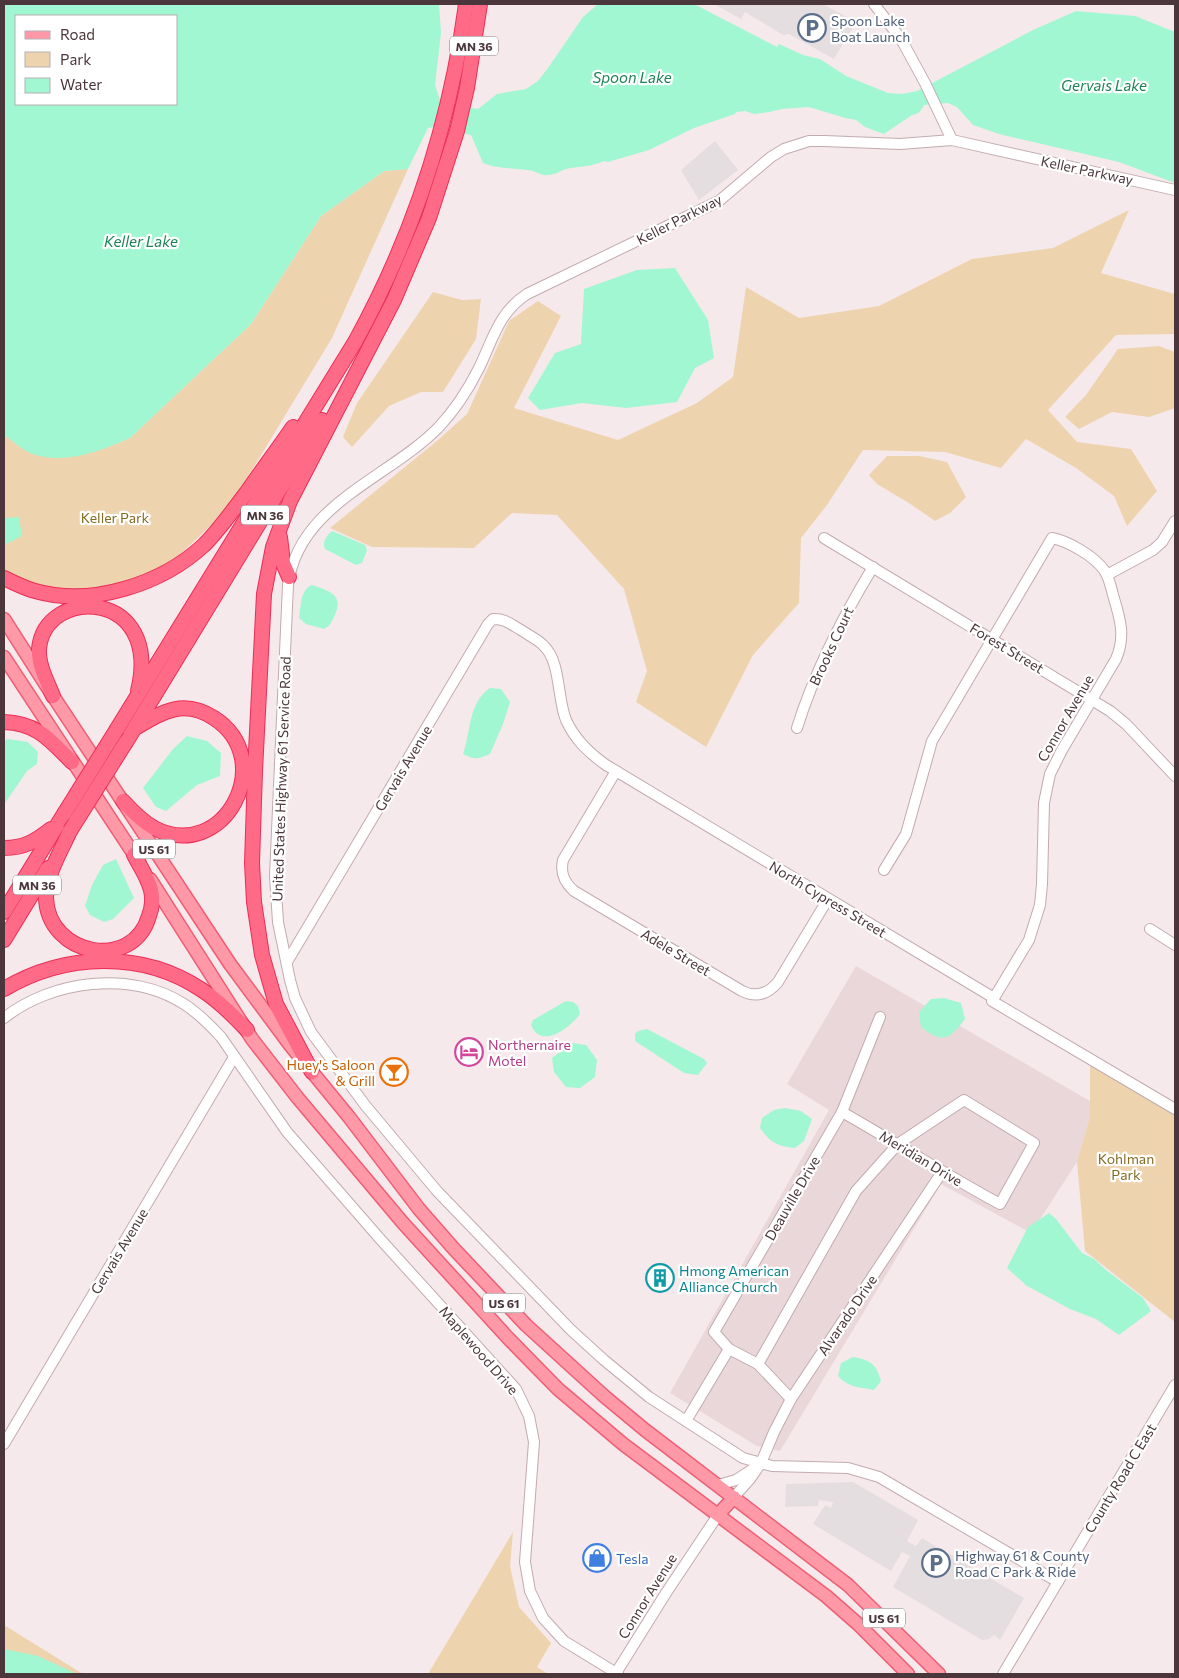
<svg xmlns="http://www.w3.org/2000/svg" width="1179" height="1678" viewBox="0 0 1179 1678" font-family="Commissioner,sans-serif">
<rect width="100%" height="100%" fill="#f6e9eb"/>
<!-- residential -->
<polygon fill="#ead7da" points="856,966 1090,1101 1090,1116 1077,1162 1031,1233 941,1184 780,1451 757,1446 670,1393 829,1110 787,1084"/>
<!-- green -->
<g fill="#edd4af">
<path d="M 408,169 L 332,338 L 229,508 L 152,581 L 57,596 L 4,576 L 4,435 C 12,440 21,449 30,452 C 62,466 100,451 130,438 L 251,324 L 321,216 L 384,171 Z"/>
<polygon points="1129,210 1101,273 1175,294 1175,334 1116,335 1048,410 1077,442 1131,449 1157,491 1127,526 1114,496 1076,468 1026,439 1001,468 945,452 863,450 827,505 801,538 799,603 753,655 706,747 636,702 647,671 624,589 557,515 512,513 474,548 372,547 330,528 438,440 467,414 509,321 538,301 561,316 514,408 618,440 697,403 733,377 746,287 799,318 879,306 972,259 1053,248"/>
<polygon points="433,292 462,300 481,299 476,339 443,392 421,392 389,406 352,447 343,437 357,403"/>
<polygon points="1159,346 1175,352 1175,408 1149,417 1112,412 1079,429 1065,417 1086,395 1118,349"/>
<polygon points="887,456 919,456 947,462 966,497 950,513 935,521 912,505 877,484 869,475"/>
<polygon points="1090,1063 1175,1114 1175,1322 1085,1251 1077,1162 1090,1116"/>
<polygon points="513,1532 510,1566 519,1607 551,1643 537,1667 548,1674 428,1674"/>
<polygon points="4,1625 83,1674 4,1674"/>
</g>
<!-- parking -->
<g fill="#e4dee0">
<polygon points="714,4 823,4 856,22 834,59 789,34 783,35 745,12 741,19"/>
<polygon points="715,141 738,170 699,200 681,170"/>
<polygon points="853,1482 918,1520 907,1541 916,1546 922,1538 1024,1598 1000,1640 994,1635 989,1639 982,1640 893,1587 910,1556 902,1552 891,1571 813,1524 825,1505 831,1508 833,1502 819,1500 818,1506 785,1507 786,1484"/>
</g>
<!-- water -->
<g fill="#a1f7d1" fill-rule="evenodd">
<path d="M 4,4 L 439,4 L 441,33 L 435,85 L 441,103 L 478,109 L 497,94 L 526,89 L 538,81 L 548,68 L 583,17 L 598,4 L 694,4 L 777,47 L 779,44 L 803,55 L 820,59 L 846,76 L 888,93 L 902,94 L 917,91 L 1033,30 L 1076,11 L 1135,16 L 1175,32 L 1175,183 L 1119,162 L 999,134 L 973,125 L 957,107 L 948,103 L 924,105 C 921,111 919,114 912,115 L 884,134 L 865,127 L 856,120 L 845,118 L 809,107 L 782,109 L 769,112 L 754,114 L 745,111 L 736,112 L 735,114 L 694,128 L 649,150 L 608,162 L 604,161 C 591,167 580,166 566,169 C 560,171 555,175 548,175 C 542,176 539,173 533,171 C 517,167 499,170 483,163 L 471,135 L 434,127 L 428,128 L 408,169 L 384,171 L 321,216 L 251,324 L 130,438 C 101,451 62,466 30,453 C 21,449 12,440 4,435 ZM 16,16 L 176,16 L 176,104 L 16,104 Z"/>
<polygon points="675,268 708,320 714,358 695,368 677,402 626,408 582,403 540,410 528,398 555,353 581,344 584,289 637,270"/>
<polygon points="19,517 22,536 4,545 4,518"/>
<path d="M 332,531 L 365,545 L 367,550 L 362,563 L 356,565 L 325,549 C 322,541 326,537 332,531 Z"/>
<path d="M 312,585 C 330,591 345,595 334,617 C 331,623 330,626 324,629 L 306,624 L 299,618 C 301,606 300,590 312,585 Z"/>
<path d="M 490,688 L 501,689 L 510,702 L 503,724 L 490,754 C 478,759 475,760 463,754 C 471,732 468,703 490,688 Z"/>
<polygon points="187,736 207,741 221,753 220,776 197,785 166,811 156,807 143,788 173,749"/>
<polygon points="8,739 28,742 38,752 37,764 27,771 5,803 4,741"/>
<polygon points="116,859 134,898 113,919 104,922 90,915 85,906 92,885 103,865"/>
<path d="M 944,998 L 961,1003 L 965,1019 C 949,1040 943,1044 921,1027 L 919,1012 L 931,999 Z"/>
<path d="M 566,1001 L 573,1002 L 578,1006 L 580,1014 C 570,1028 541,1050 531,1025 L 533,1020 Z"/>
<polygon points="647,1029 704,1059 707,1063 698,1075 684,1073 635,1041 635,1034 638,1031"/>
<polygon points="572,1043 586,1045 597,1060 595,1077 580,1088 566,1087 554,1072 552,1058"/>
<path d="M 785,1108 L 801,1111 L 812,1119 L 804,1141 L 795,1148 C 776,1146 770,1142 760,1128 L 762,1118 L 774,1110 Z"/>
<polygon points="1049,1213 1056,1219 1082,1253 1094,1259 1106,1270 1143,1298 1151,1311 1119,1335 1096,1319 1070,1309 1027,1286 1007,1268 1028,1227"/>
<path d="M 853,1357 C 871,1360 876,1364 881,1381 L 874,1390 C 860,1387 849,1388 838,1376 L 841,1363 Z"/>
<polygon points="4,1649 38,1656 77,1674 4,1674"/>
</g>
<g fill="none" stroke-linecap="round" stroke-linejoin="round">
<defs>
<g id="minor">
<polyline points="874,4 901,39 925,83 952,140"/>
<polyline points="824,538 1110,711 1126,724 1175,776"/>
<polyline points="1107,575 1153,550 1162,542 1175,521"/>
<path d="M 797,728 C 815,670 842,618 873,567"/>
<path d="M 616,771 L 563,860 C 560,873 564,882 574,891 L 742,991 C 756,998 768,994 778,982 L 828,899"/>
<path d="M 884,870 L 906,834 L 932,741 L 1052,538 C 1068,541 1094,556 1104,570 C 1109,577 1111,587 1113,595 C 1120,618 1126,636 1116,659 L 1062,750 L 1050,774 L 1044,803 L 1042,884 L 1040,905 L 1029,940 L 994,998"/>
<polyline points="1150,929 1175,945"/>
<path d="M 287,962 L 488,624 L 493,619 C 504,618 512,625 521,630 C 528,635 537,639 543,645 C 561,661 557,698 566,720 C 575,740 589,753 606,765 L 994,998 L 992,1001 L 1175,1109"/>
<path d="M 4,1018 C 52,980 131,970 184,1004 C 198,1013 210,1025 221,1037 L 287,1132 L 381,1240 L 516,1389 L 529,1416 L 534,1442 L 525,1562 L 530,1591 L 543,1618 L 564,1641 L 618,1674"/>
<path d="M 758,1364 L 856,1191 L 898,1144 L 964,1100 L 1034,1143 L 1000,1204 C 946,1175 895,1142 842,1112"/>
<polyline points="791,1399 758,1364 729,1349 714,1332 842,1112 880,1017"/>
<polyline points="686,1421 729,1349"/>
<polyline points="4,1444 234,1057"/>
<polyline points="718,1485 736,1480 756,1467"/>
<polyline points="734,1497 750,1479 761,1463 774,1432 791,1399 942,1172"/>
<path d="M 1058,1582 L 879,1477 L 848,1468 L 772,1466 L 743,1458 L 649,1397 L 604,1360 L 571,1330 L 437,1191 L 365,1105 L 311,1032 L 295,998 L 290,980 L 278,922 L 275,876 L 288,585 C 298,505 387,479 438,428 C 455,410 468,390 479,368 C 493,339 499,312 527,294 L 719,201 L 771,157 L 784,149 L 809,141 L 824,141 L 900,144 L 952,140 L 1175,190"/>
<polyline points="616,1673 666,1593 718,1515"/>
<polyline points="1003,1674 1175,1385"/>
</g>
<g id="major">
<polyline points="4,619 53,696 230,964 290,1045 349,1117 419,1209 454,1249 526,1325 604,1396 645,1430 848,1585 939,1674"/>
<polyline points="4,657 139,862"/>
<polyline points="150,879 252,1039 297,1097 403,1223 508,1338 558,1389 623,1444 826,1596 858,1624 908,1674"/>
<polyline points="718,1515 734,1497"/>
</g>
<g id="highway">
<polyline points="280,537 283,563 289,577"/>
<path d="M 4,578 C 14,583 24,588 35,591 C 92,607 162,584 204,545 C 220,529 233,510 247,492 C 262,470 278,449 293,427"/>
<path d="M 53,696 C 47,681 38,665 39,649 C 45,585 163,589 138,691"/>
<path d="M 4,722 C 37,723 50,740 72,762"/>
<path d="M 117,729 L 355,342 C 414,235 450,124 466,4"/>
<polyline points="126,742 322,420"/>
<path d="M 123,801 C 132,811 142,821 154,828 C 224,864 279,760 214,718 C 184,699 164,711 137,727"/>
<path d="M 70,831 C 61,851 46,875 46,898 C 48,956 133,972 149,916 C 152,908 153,898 151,890 C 148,878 140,866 134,855"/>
<path d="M 4,848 C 24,848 36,841 51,829"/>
<polyline points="4,912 64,814"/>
<polyline points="4,940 48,868"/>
<path d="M 4,989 C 65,953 142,950 202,990 C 219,1001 233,1015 247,1030"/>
<polyline points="312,1072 276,1004 262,955 254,902 252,863 255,771 264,594 273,547 290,501 394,300 429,218 457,131 467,88 480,4"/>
</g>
</defs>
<!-- minor casing -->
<use href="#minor" stroke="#c2abaf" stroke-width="12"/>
<!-- major casing -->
<use href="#major" stroke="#ef5e74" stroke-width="15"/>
<!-- highway casing -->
<use href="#highway" stroke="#ec2d57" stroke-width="16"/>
<!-- minor -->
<use href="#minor" stroke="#fff" stroke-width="10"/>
<!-- major -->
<use href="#major" stroke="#ff99a7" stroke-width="12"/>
<!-- highway -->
<use href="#highway" stroke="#ff6b86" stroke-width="14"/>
<defs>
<g id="highway-bridge">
<polyline points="64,814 117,729"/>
<polyline points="70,831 126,742"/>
</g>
</defs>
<!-- highway-bridge casing -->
<use href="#highway-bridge" stroke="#ec2d57" stroke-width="16" stroke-linecap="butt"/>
<!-- highway-bridge -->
<use href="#highway-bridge" stroke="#ff6b86" stroke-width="14"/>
</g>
<!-- icons -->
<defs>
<symbol id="parking-ring" viewBox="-11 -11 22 22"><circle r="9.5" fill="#fff" stroke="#5c6f8a" stroke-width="1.5"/><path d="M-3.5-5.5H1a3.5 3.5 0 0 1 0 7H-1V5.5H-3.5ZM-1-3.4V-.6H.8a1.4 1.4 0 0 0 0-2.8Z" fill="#5c6f8a"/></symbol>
<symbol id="hotel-ring" viewBox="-11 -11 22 22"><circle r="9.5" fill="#fff" stroke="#d1479c" stroke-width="1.5"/><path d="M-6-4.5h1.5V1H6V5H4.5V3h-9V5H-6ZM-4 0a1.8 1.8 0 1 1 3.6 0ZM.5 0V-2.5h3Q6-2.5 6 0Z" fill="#d1479c"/></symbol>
<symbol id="bar-ring" viewBox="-11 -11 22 22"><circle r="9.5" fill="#fff" stroke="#e8710a" stroke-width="1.5"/><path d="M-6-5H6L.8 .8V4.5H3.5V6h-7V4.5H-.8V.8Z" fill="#e8710a"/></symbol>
<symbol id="building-ring" viewBox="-11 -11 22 22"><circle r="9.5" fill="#fff" stroke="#0f9aa8" stroke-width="1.5"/><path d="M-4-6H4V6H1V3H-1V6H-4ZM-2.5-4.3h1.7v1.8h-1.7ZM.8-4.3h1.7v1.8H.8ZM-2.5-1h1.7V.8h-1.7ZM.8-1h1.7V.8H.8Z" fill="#0f9aa8"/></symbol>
<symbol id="shop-ring" viewBox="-11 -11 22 22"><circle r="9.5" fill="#fff" stroke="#3f7fe0" stroke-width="1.5"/><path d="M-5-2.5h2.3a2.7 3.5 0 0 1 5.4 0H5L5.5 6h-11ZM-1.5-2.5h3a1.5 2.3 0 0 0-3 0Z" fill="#3f7fe0"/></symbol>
</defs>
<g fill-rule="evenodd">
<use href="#parking-ring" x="796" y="12" width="32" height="32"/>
<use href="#hotel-ring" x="453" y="1036" width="32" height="32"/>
<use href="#bar-ring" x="378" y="1056" width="32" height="32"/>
<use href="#building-ring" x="644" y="1262" width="32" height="32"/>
<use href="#shop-ring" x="581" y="1542" width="32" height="32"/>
<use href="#parking-ring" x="920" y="1547" width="32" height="32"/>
</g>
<g text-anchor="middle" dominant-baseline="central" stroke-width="4.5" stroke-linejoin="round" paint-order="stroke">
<!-- shield labels -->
<g fill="#fff" stroke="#817276" stroke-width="1">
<rect x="450" y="36.5" width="48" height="19" rx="4"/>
<rect x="241" y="505.5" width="48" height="19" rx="4"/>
<rect x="133" y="839.5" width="42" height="19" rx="4"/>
<rect x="13" y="875.5" width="48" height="19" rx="4"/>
<rect x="483" y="1293.5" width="42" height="19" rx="4"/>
<rect x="863" y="1608.5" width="42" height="19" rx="4"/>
</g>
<g font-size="12" font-weight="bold" fill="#4b363b">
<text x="474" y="46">MN 36</text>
<text x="265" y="515">MN 36</text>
<text x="154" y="849">US 61</text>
<text x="37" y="885">MN 36</text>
<text x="504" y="1303">US 61</text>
<text x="884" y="1618">US 61</text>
</g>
<!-- service labels -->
<g font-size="14" fill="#4e5e75" stroke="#fff" text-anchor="start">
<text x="831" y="20">Spoon Lake<tspan x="831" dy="16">Boat Launch</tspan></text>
<text x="955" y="1555">Highway 61 &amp; County<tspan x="955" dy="16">Road C Park &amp; Ride</tspan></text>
</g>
<!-- street labels -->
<g font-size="14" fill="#4b363b" stroke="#fff">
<text transform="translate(1087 170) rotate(12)">Keller Parkway</text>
<text transform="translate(679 219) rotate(-27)">Keller Parkway</text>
<text transform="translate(831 646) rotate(-65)">Brooks Court</text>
<text transform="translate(1007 648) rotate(31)">Forest Street</text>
<text transform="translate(1065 718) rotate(-60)">Connor Avenue</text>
<text transform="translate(403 768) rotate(-59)">Gervais Avenue</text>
<text transform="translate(281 779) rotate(-88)">United States Highway 61 Service Road</text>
<text transform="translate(828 899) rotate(31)">North Cypress Street</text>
<text transform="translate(676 952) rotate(31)">Adele Street</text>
<text transform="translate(921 1158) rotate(31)">Meridian Drive</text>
<text transform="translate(792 1198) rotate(-60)">Deauville Drive</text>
<text transform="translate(119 1251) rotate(-59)">Gervais Avenue</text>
<text transform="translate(847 1315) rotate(-56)">Alvarado Drive</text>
<text transform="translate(479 1350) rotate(49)">Maplewood Drive</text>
<text transform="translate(1120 1478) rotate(-59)">County Road C East</text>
<text transform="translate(647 1596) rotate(-58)">Connor Avenue</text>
</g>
<!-- park labels -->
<g font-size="14" fill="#836d23" stroke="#fff">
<text x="115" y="517">Keller Park</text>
<text x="1126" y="1158">Kohlman<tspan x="1126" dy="16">Park</tspan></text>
</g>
<!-- hotel labels -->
<g font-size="14" fill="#b23c85" stroke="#fff" text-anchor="start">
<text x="488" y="1044">Northernaire<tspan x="488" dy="16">Motel</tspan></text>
</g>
<!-- food labels -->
<g font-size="14" fill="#c56008" stroke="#fff" text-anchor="end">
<text x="375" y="1064">Huey's Saloon<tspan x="375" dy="16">&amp; Grill</tspan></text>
</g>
<!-- culture labels -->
<g font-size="14" fill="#0d838f" stroke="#fff" text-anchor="start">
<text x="679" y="1270">Hmong American<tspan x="679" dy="16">Alliance Church</tspan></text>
</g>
<!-- shop labels -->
<g font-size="14" fill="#366cbe" stroke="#fff" text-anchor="start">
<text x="616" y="1558">Tesla</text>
</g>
<!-- water labels -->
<g font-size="15" font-style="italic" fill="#1d8458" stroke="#fff">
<text x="632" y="77">Spoon Lake</text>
<text x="1104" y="85">Gervais Lake</text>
<text x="141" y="241">Keller Lake</text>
</g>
</g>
<!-- border -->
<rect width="1179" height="1678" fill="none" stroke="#4b363b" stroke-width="10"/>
<!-- legend -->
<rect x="15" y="15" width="162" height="90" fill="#ffffff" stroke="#b7afb1"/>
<rect x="25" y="31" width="25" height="8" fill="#ff99a7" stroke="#b7afb1"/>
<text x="60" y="40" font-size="15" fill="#4b363b">Road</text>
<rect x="25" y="52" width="25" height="15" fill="#edd4af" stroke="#b7afb1"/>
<text x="60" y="65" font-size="15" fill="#4b363b">Park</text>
<rect x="25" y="78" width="25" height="15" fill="#a1f7d1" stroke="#b7afb1"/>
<text x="60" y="90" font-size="15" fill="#4b363b">Water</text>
</svg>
